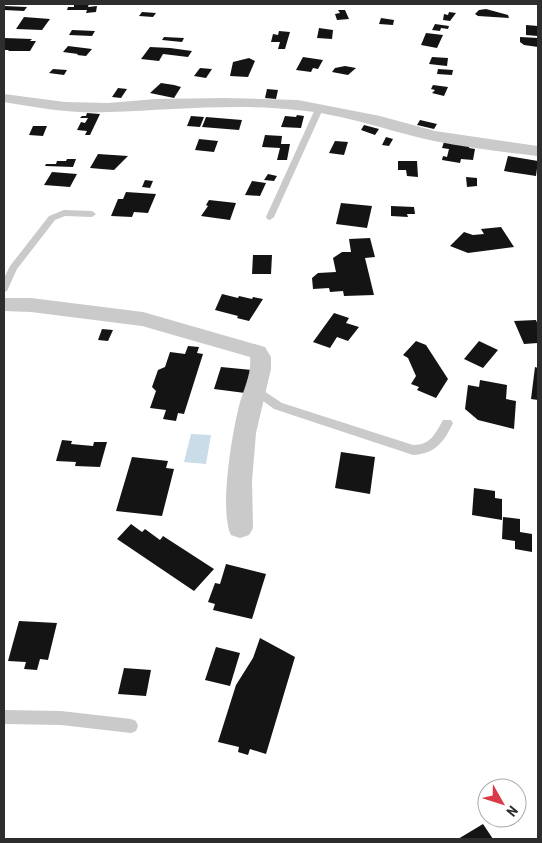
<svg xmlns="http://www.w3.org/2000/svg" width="542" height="843" viewBox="0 0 542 843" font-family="'Roboto Condensed',sans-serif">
<rect width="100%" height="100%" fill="#fff"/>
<!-- water -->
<polygon fill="#c9dce8" points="191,434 211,435 206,464 184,462"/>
<!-- building -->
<g fill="#141414">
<polygon points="74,4 89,4 88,7 97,6 96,12 86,13 87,10 67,10 68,7 74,7"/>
<polygon points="4,6 27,7 24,11 4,10"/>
<polygon points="486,9 508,15 509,18 478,16 475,14 479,10"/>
<polygon points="338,10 345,10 349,19 337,20 335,14 340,13"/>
<polygon points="142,12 156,13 153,17 139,16"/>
<polygon points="449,12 456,13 450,21 443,20 444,14 448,15"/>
<polygon points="24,17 50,19 42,30 16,29"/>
<polygon points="381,18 394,20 393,25 379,24"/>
<polygon points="435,24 449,26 448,29 441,28 440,31 432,30"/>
<polygon points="526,25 538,26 538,36 526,35"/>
<polygon points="319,28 333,30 332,39 317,38"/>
<polygon points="72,30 95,31 92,36 69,35"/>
<polygon points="279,31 290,32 285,49 278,49 280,42 271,42 273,34 278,35"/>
<polygon points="426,33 443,35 437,48 421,45"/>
<polygon points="164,37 184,38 182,42 162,40"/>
<polygon points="520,37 538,38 538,47 524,45 520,42"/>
<polygon points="4,38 32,39 30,41 36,41 30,51 8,51 9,50 4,50"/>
<polygon points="68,46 92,49 86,56 77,55 78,54 63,52"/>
<polygon points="150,47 170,48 192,51 188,57 163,54 159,61 141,59"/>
<polygon points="303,57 323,60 318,69 313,68 311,72 296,70"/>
<polygon points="432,57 448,58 447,66 429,64"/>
<polygon points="249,58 255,61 248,77 230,76 233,62"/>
<polygon points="345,66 356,68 348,75 332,72 335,68"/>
<polygon points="200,68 212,69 206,78 194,76"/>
<polygon points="53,69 67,70 64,75 49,73"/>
<polygon points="438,69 453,70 452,75 437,74"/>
<polygon points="161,83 174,85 181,87 174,98 150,93"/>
<polygon points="433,85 448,87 444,96 432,93 435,90 431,89"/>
<polygon points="118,88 127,89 121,98 112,97"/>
<polygon points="267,89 278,90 276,99 265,98"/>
<polygon points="87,113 100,114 90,135 85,135 87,131 77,130 81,122 85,123 88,118 80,118 82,116 86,116"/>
<polygon points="297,115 304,116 301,128 281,127 285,116 296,117"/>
<polygon points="191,116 204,117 200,127 187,126"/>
<polygon points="206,117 242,120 239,130 202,127"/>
<polygon points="420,120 437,124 434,129 417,125"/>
<polygon points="364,125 379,129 375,135 361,130"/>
<polygon points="33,126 47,126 43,136 29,135"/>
<polygon points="265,135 282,136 281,144 290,144 287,160 277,160 280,148 262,147"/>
<polygon points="386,137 393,139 389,146 382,145"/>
<polygon points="199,139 218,141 214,152 195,150"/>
<polygon points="335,141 348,142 344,155 329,153"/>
<polygon points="444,142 470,146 469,148 475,149 473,160 461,159 460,163 442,160 443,156 447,157 449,149 442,148"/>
<polygon points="98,154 128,156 114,170 90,168"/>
<polygon points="508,156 538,161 536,176 504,171"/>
<polygon points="67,159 76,159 73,167 45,166 46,164 56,164 57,161 66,161"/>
<polygon points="398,161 417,161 418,177 407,176 406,170 398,170"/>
<polygon points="52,172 77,174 70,187 44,185"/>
<polygon points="268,174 277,176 274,181 264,180"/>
<polygon points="466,177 477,178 477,186 467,187"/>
<polygon points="145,180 153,181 150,188 142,187"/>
<polygon points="252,181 266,183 260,196 245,195"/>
<polygon points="126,192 156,194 148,213 134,212 132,217 111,216 118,199 123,199"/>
<polygon points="209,200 236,203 230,220 201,216 208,206 206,205"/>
<polygon points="341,203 372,206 367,228 336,224"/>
<polygon points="391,206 414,207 415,214 407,214 408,217 391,216"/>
<polygon points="501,227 514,247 468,253 450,246 464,232 473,235 484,234 481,229"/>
<polygon points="370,238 375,257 365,258 374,295 344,296 343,291 330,292 329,288 313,289 312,278 318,273 336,272 333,258 342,252 351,252 349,239"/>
<polygon points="253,255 272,255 271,274 252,274"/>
<polygon points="222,294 238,298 239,296 252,299 253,297 263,299 249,321 237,318 238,316 215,310"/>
<polygon points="334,313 349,318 346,323 359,327 348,341 337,337 330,348 313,342"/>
<polygon points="536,320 538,325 538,343 524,344 514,321"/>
<polygon points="102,329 113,330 108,341 98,340"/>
<polygon points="416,341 426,345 448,379 436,398 417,390 419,387 411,384 416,376 408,358 403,355"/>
<polygon points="479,341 498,350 483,368 464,359"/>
<polygon points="188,346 199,347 197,353 203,354 184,414 178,413 176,421 163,419 166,410 150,408 156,391 152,387 158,370 165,367 170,352 185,354"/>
<polygon points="221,367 252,370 245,393 214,389"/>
<polygon points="535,367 538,368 538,400 531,399"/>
<polygon points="480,380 507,385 506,399 516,401 514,429 478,420 465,409 468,385 479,387"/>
<polygon points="62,440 72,441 71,444 93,446 94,442 107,442 100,467 75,466 76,462 56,461"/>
<polygon points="341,452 375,457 370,494 335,488"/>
<polygon points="132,457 168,461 166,468 174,469 162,516 116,511"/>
<polygon points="474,488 495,491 495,498 502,499 502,520 472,515"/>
<polygon points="503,517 520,519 520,532 532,534 532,552 515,549 515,541 502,539"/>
<polygon points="131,524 142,532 145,529 160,540 163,536 214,569 194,591 117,539"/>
<polygon points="226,564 266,574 252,619 213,610 215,604 208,602 215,583 220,584"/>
<polygon points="19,621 57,623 48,660 40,659 37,670 24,669 26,662 8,661"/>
<polygon points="260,638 295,657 266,754 250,749 248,755 238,752 239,747 218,742 236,685 253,658"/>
<polygon points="216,647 240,653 230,686 205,680"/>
<polygon points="124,668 151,670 146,696 118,694"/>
<polygon points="483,824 493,839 458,839"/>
</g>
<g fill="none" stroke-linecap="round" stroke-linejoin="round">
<!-- lane -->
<g fill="#cacaca" fill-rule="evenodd">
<polygon points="316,107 323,109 274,217 270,220 267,219 266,217"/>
<polygon points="64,210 92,211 96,214 92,217 65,216 55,220 17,269 7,291 4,292 4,278 10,266 49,216"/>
<path d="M 255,385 L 282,403 L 413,445 C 431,445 435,434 443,420 L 451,420 L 453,423 C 444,442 435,454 413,455 L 274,409 L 251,392 L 250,389 L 251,386 Z"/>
<polygon points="4,710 61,711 131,719 136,721 138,726 136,731 131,733 61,725 4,724"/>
</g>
<!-- street -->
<g fill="#cacaca" fill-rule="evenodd">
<path d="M 4,94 L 65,102 L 108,103 L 156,99 L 224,98 L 298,100 L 380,116 L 435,131 L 538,146 L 538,156 C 504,152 468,148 434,141 C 388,131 344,114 297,110 C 235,103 171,110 109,112 C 73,114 39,108 4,102 Z"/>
<path d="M 4,298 L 31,298 L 143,312 L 265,347 L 271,357 L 271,369 L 256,433 L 252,481 L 253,528 L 249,535 L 240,538 L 231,535 C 219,510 232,434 239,406 C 243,390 252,374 250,357 L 142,326 L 31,312 L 4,311 Z"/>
</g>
</g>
<!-- border -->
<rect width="542" height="843" fill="none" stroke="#2d2d2d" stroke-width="10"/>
<!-- north arrow -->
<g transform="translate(502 803) rotate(129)"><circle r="24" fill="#ffffff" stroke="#ababab"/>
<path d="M0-4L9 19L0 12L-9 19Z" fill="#d83b47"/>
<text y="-8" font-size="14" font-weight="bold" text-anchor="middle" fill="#2d2d2d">N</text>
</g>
</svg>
